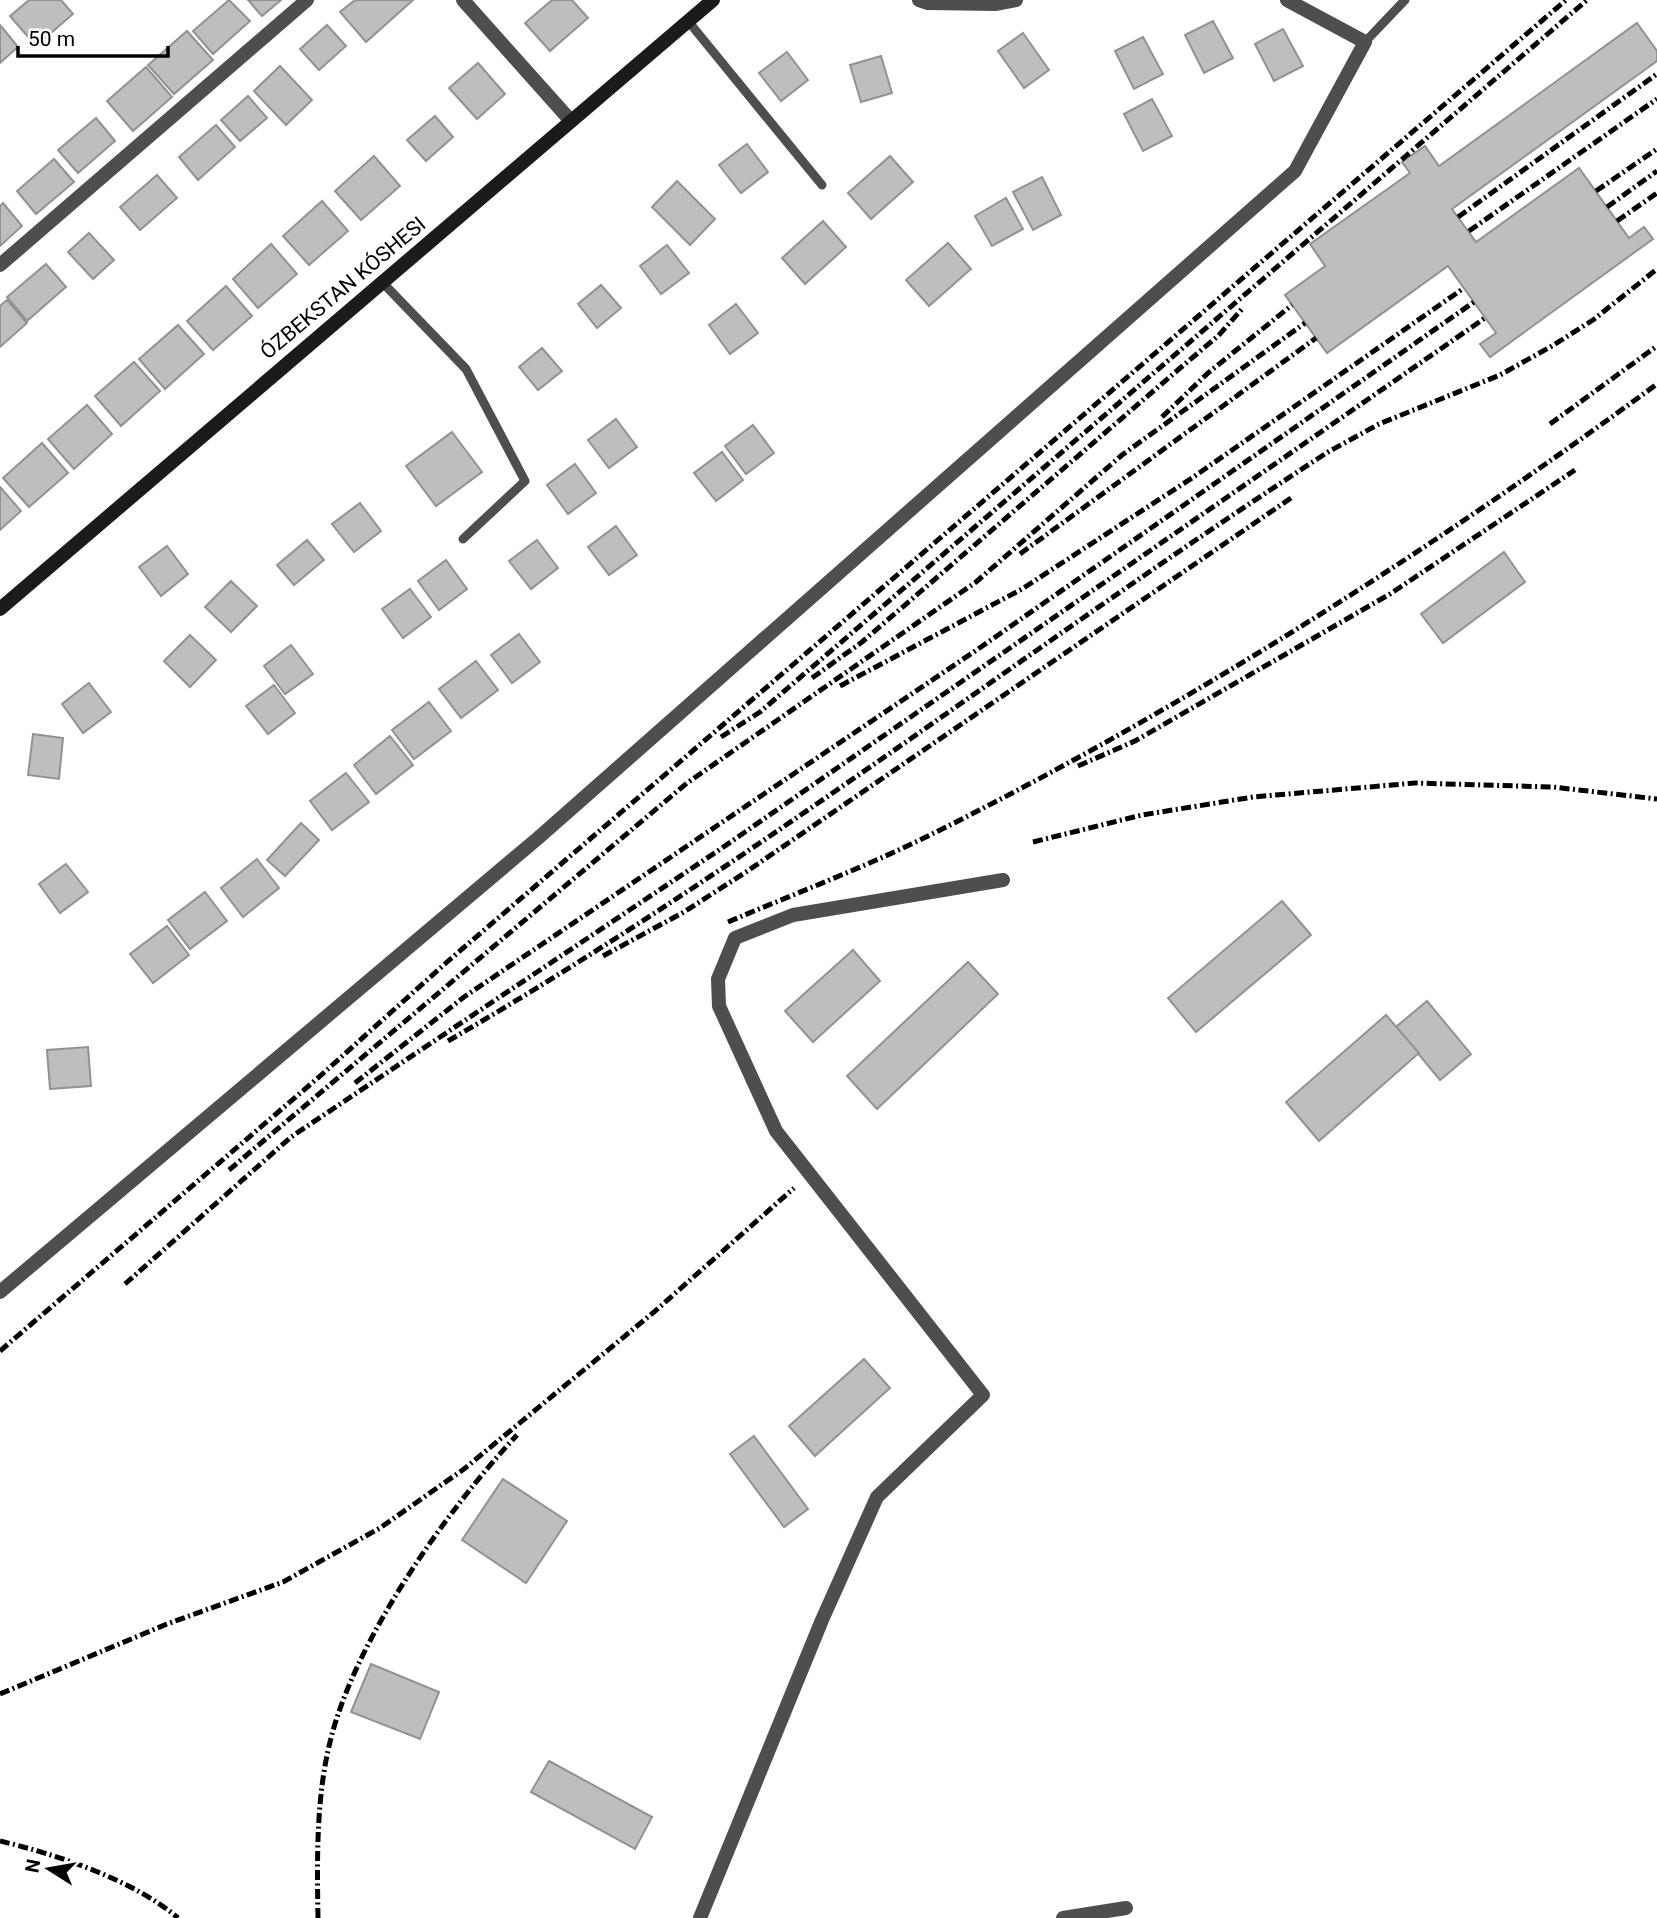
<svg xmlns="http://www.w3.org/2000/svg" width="1657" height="1918" viewBox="0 0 1657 1918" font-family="Roboto,sans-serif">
<rect width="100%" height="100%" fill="#fff"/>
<!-- building -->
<g fill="#bebebe" stroke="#929292" stroke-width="2">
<polygon points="29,0 61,0 73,14 36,46 10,16"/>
<polygon points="229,0 250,21 213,54 193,31"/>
<polygon points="248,0 281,0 262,16"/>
<polygon points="355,0 413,0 366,42 340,12"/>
<polygon points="552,0 572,0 588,18 550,51 525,23"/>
<polygon points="1213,21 1233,58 1204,73 1185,35"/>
<polygon points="1637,23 1657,51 1657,61 1452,209 1476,242 1579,168 1629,238 1644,227 1653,239 1490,357 1480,344 1496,333 1448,266 1327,353 1285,295 1325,266 1310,244 1410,173 1402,162 1425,146 1439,166"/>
<polygon points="0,25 18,47 0,63"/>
<polygon points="327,25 346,46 319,70 300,49"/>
<polygon points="1283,29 1303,66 1274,81 1255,44"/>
<polygon points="187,31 213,60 174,94 148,65"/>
<polygon points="1023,33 1049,70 1024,88 998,51"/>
<polygon points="1143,37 1163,74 1134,89 1115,51"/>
<polygon points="787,52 808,80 781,101 759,73"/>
<polygon points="881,56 892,93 861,102 850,65"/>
<polygon points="478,63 505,94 477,119 449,88"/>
<polygon points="280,66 312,100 286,125 254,91"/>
<polygon points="146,67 172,97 133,131 107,101"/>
<polygon points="248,96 267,118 240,141 221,120"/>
<polygon points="1152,99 1172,136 1143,151 1124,114"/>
<polygon points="435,116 453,137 426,161 407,140"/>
<polygon points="96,118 115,141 78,173 58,150"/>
<polygon points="216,125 235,147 198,180 179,157"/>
<polygon points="747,144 768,172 741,193 719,165"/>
<polygon points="374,156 400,186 361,220 335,191"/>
<polygon points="890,156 913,182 871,219 848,193"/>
<polygon points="54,159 74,182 36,214 17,191"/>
<polygon points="157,175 177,198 140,230 120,207"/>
<polygon points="1042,177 1061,215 1033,230 1013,192"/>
<polygon points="677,181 715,219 690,245 652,207"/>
<polygon points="1006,198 1023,229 992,246 975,216"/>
<polygon points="322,201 348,231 309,265 283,236"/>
<polygon points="3,203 22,226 0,246 0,206"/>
<polygon points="823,221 846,247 805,284 782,258"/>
<polygon points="89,233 114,260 93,279 68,252"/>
<polygon points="948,243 971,269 929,306 906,280"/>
<polygon points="271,244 297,274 258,308 233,279"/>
<polygon points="667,245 689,273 661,294 640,266"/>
<polygon points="46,264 66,287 27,321 7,297"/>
<polygon points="601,285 621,308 597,328 578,304"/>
<polygon points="226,286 252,316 213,350 187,321"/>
<polygon points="7,300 27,323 0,347 0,306"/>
<polygon points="736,304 758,333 730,354 709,325"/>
<polygon points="178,325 204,354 165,389 139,359"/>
<polygon points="542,348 562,371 538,390 519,367"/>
<polygon points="134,362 160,391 121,426 95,396"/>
<polygon points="87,405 112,434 74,469 48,439"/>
<polygon points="616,419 637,447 609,468 588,440"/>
<polygon points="753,425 774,453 746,474 725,446"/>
<polygon points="452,432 482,472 436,506 406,466"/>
<polygon points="42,443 68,473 29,507 3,478"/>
<polygon points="722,452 743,480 716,501 694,473"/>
<polygon points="575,464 596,493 568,514 547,485"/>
<polygon points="0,487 21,511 0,530"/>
<polygon points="360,503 381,531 354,552 332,524"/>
<polygon points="616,526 637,555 609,575 588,547"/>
<polygon points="307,540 324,560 294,585 277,565"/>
<polygon points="537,540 558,568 531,589 509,561"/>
<polygon points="167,546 188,574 161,596 139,567"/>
<polygon points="1504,552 1525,582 1443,643 1421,614"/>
<polygon points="446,560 467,589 439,610 418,581"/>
<polygon points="231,581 257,606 231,632 205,607"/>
<polygon points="410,589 431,617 403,638 382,609"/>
<polygon points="519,634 540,662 512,683 491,655"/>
<polygon points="190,635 216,660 190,687 164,661"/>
<polygon points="291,645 313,674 285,694 264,666"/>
<polygon points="476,661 498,690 461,718 439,689"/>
<polygon points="89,683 111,712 83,733 62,704"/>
<polygon points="274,685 295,713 268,734 246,706"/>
<polygon points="429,702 451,731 414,759 392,730"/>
<polygon points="33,734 63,738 59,779 28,775"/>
<polygon points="390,736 413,765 376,794 354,765"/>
<polygon points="346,773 369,802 332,830 310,801"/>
<polygon points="301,823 319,840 285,876 267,860"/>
<polygon points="257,859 279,888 243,917 221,888"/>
<polygon points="66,864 88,892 60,913 39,884"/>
<polygon points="205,892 227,921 190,949 168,920"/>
<polygon points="1282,901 1311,935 1196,1032 1168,998"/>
<polygon points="167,926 189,955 153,983 130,954"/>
<polygon points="853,950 880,981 813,1042 785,1011"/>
<polygon points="968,962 998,994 877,1109 847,1076"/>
<polygon points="1427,1001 1471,1054 1440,1080 1396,1027"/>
<polygon points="1386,1015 1419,1053 1319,1141 1286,1102"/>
<polygon points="88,1047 91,1086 50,1089 47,1050"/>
<polygon points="864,1359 890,1388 815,1456 789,1426"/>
<polygon points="754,1436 808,1509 784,1527 730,1454"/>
<polygon points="503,1479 567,1521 526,1583 462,1540"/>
<polygon points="371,1664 439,1692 420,1739 351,1712"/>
<polygon points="549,1761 652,1817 635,1849 531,1792"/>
</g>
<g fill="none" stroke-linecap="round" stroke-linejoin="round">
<!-- lane -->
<g stroke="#4e4e4e" stroke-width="9">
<polyline points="688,21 822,185"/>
<polyline points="1365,42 1405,0"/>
<polyline points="382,282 466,369 525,481 463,539"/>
</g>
<!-- street -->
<g stroke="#4e4e4e" stroke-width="14">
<polyline points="463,0 571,121"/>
<polyline points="919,0 928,3 995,4 1016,0"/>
<polyline points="0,265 307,0"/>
<polyline points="0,1292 537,839 1295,171 1365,42 1287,0"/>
<polyline points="700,1918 822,1620 877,1497 983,1395 776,1131 719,1006 718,979 735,938 793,915 1003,880"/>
<polyline points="1063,1918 1126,1908"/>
</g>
<!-- secondary -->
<polyline stroke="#1b1b1b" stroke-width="14" points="0,609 713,0"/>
<!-- rail -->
<g stroke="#000" stroke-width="5" stroke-dasharray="10 3.5 2 3.5" stroke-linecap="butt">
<polyline points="1596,191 1657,149"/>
<polyline points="1607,207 1657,171"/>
<polyline points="1458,217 1657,74"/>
<polyline points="1617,221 1657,193"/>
<polyline points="1469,231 1657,99"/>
<polyline points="1162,417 1208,373 1292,305"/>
<polyline points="1550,424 1657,346"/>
<polyline points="1020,554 1316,338"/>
<polyline points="812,678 862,642 1179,369 1218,336 1242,309"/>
<polyline points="840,686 1022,589 1192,478 1464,288"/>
<polyline points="721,737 760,712 1587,0"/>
<polyline points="1078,766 1135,741 1390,594 1575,470"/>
<polyline points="1033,842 1142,815 1253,797 1415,783 1553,787 1657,799"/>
<path d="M 728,922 C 796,893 866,867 932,834 C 1184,709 1431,550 1657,384"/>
<polyline points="603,956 684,912 746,872 1291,498"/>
<path d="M 448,1041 C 753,864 1032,644 1328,452 L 1379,424 L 1500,375 L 1552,346 L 1593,320 L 1657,269"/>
<polyline points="355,1083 464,997 981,647 1474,302"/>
<polyline points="229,1170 687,783 976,582 1122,455 1305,323"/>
<polyline points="125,1284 291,1137 722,848 1485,318"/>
<polyline points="0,1351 319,1077 447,962 1566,0"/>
<polyline points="0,1694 167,1624 283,1582 380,1528 464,1469 654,1312 794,1188"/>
<path d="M 0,1841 C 55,1854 134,1880 178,1918"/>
<path d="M 318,1918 C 317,1858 316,1796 331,1738 C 357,1637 446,1511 517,1435"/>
</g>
</g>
<g text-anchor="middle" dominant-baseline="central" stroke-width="6" stroke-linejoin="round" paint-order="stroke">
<!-- street labels -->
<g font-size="21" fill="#000" stroke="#fff">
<text transform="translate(343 288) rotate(-40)">ÓZBEKSTAN KÓSHESI</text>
</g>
</g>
<!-- north arrow -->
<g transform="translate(49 1869) rotate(281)" stroke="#ffffff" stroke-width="5" paint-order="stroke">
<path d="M0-5L12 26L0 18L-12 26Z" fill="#000000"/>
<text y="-10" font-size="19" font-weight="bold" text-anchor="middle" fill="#000000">N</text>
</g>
<!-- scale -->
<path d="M18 46v10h150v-10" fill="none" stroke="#000000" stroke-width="3.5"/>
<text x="28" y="46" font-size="21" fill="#000000" stroke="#ffffff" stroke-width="5" paint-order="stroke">50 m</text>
</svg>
